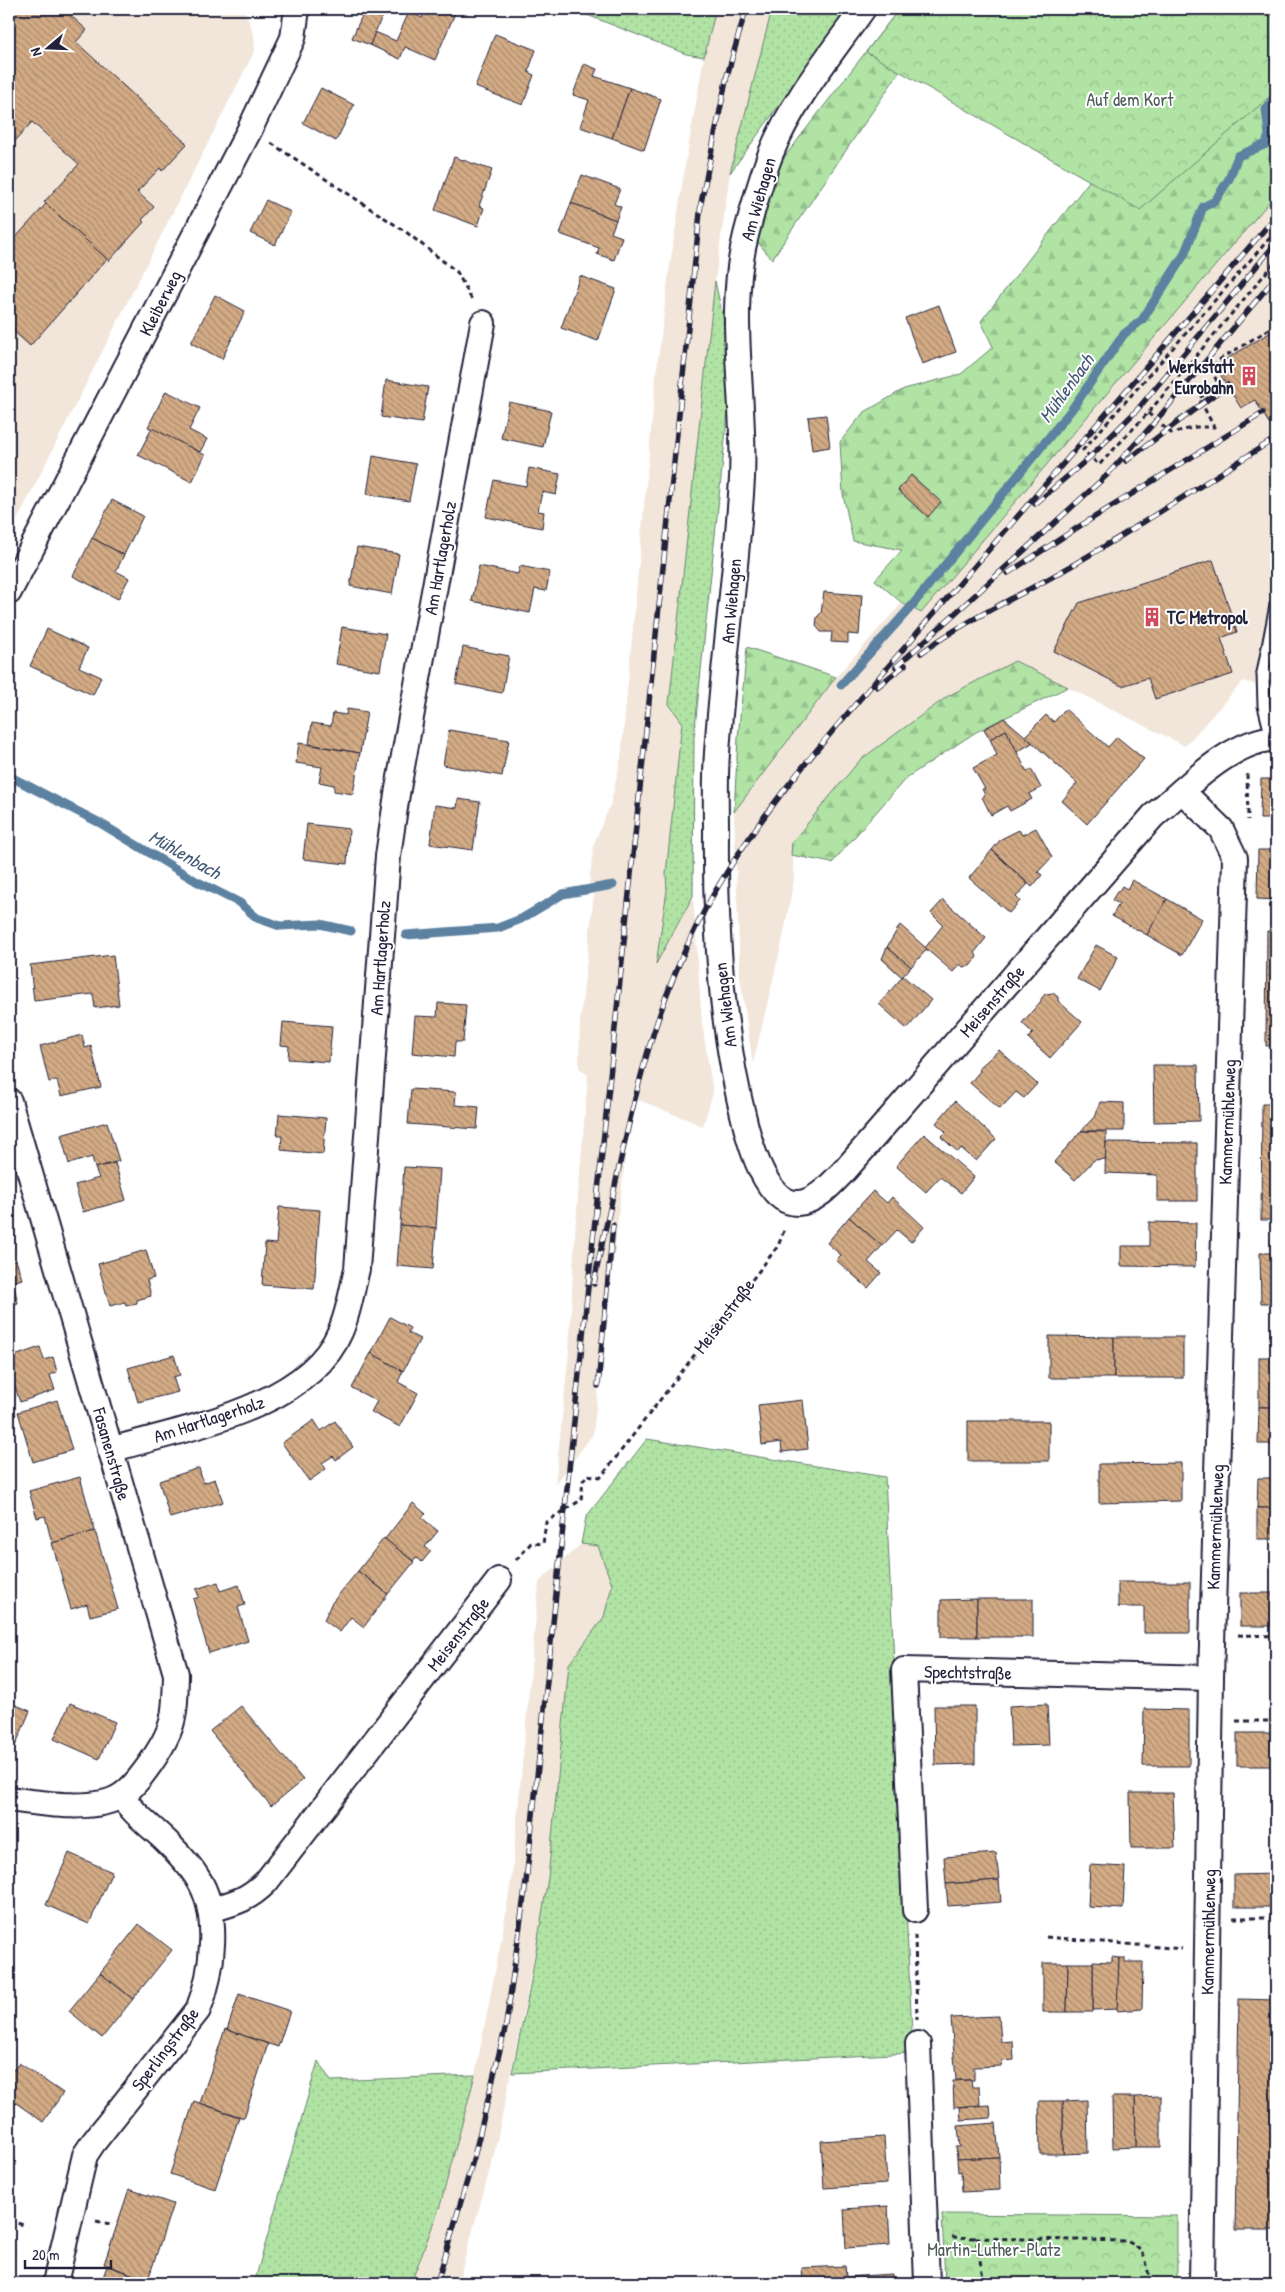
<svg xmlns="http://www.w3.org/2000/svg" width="1285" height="2292" viewBox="0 0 1285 2292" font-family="'Patrick Hand',sans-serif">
<defs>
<pattern id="grass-dots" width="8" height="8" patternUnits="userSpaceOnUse" patternTransform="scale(1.25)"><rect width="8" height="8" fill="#b0e3a4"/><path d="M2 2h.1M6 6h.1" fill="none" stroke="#97c28e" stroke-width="1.8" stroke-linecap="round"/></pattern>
<pattern id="forest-firs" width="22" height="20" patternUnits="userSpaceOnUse" patternTransform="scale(1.25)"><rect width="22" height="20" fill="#b0e3a4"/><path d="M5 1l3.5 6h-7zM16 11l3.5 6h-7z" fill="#97c28e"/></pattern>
<pattern id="park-crowns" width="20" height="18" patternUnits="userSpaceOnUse" patternTransform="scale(1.25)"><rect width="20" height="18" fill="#b0e3a4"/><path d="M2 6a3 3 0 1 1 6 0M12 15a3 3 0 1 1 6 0" fill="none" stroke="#97c28e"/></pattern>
<pattern id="building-back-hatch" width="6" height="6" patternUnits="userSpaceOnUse" patternTransform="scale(1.25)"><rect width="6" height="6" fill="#d3ab85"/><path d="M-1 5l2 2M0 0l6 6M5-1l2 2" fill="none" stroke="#ab8b6e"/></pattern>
</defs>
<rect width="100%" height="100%" fill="#fff"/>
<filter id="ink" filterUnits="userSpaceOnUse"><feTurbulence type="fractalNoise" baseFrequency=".02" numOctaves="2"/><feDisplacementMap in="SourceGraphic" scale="10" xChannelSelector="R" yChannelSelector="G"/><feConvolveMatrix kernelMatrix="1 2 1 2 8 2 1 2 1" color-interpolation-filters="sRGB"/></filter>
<g filter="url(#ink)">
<!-- built -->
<g fill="#f2e6da">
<polygon points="9,9 244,9 254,35 255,50 9,536"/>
<polygon points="716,9 772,9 730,173 715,281 669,704 682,722 666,874 667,890 656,962 693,896 702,1023 713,1093 703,1126 636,1099 628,1133 593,1434 555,1485 569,1350 575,1233 588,1075 579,1068 580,1021 594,894 588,893 594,843 610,806 621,758 656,376 669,271 685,166 704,57"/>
<polygon points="1276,194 1276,691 1243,681 1185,746 1015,661 792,842 794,879 783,938 753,1064 740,977 734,812 836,677 902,603 921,613"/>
<polygon points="581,1544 598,1546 612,1585 604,1617 569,1664 548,1878 539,1936 494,2155 458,2283 411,2283 440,2206 475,2075 502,1936 512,1874 539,1582"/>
</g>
<!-- grass -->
<g fill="url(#grass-dots)" stroke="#698270">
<polygon points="572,9 716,9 704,57 686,54"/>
<polygon points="772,9 849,9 730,173"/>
<polygon points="715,281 733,363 694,737 693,896 656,964 667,890 666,874 682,722 669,704"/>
<polygon points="647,1439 885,1477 913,2053 512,2073 530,1987 548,1878 569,1664 604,1617 612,1585 598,1546 581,1544 586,1517"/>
<polygon points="318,2061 331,2081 475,2075 440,2206 411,2283 254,2283"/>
</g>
<!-- forest -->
<g fill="url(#forest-firs)" stroke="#698270">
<polygon points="899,9 947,9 900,71 772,259 744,226 786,155"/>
<polygon points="1276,13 1276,194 921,613 902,603 875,580 902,550 853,541 843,494 840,442 863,413 904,389 961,374 993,347 981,321 1090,180 1229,31"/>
<polygon points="747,647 836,677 734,812 738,738"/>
<polygon points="1015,661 1068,687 976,732 906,778 832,863 791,855 792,842 860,760 948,696"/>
</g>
<!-- park -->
<g fill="url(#park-crowns)" stroke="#698270">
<polygon points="899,9 1276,9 1276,91 1140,210 866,52"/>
<polygon points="942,2214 1177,2216 1177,2283 945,2283"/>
</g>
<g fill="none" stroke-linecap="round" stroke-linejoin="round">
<!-- stream -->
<g stroke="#5d81a1" stroke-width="9">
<polyline points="841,685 910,608 1072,409 1124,334 1142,320 1184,255 1203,207 1215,201 1229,179 1238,156 1266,144 1269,135 1266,109 1272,101 1276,100"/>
<polyline points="9,776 100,823 196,881 240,903 257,918 280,926 320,924 351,931"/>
<polyline points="406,935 498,928 521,919 563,894 613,885"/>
</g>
</g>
<!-- building -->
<g fill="url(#building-back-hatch)" stroke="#22223b">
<polygon points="9,9 63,9 87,30 76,42 187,144 162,171 160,168 137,192 154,207 142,220 144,222 109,261 44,202 79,164 32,122 9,148"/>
<polygon points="365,9 385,9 370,45 352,38"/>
<polygon points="426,9 445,9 455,13 435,60 405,47 400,59 370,45 375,32 396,41 409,12 422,18"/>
<polygon points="495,34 536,50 528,72 534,75 523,105 475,87"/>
<polygon points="584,64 597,69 594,76 630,88 612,138 580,127 589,100 573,95"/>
<polygon points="321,88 354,105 336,141 303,123"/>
<polygon points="630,88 661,99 644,150 612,138"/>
<polygon points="454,157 492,170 479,206 484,208 478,226 435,210"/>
<polygon points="582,175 620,189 614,204 621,207 616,220 571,203"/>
<polygon points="266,200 291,212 275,245 250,233"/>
<polygon points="571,203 616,220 611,233 622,237 614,260 597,254 599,248 560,234"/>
<polygon points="46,204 107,259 30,346 9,327 9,245"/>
<polygon points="580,276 616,289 598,341 561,328"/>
<polygon points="215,295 245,311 222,359 191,343"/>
<polygon points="939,305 956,352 922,364 905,318"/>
<polygon points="1276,329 1276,435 1255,400 1241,408 1215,366"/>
<polygon points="386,380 428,387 422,423 381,417"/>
<polygon points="166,391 200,408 189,430 207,439 200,452 148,427"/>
<polygon points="509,402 551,411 543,447 501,438"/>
<polygon points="826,415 830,447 812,450 808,417"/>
<polygon points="152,428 205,455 192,482 138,455"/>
<polygon points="373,456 416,464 409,501 367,494"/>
<polygon points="529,468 560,474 556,495 542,492 538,511 544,512 542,528 486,517 494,480 526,486"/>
<polygon points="911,475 941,502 928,517 898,490"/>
<polygon points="112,500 143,516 124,555 92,538"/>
<polygon points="92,538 124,555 116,571 129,578 118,599 73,576"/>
<polygon points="357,547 399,554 392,594 350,586"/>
<polygon points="1213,560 1237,632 1221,638 1233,674 1155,699 1148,678 1122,686 1054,651 1079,603"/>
<polygon points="479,566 518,574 520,566 550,572 546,591 535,589 530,613 472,601"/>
<polygon points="824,592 862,595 859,635 848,634 848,643 831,642 832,632 821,632 816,626 817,617 821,613"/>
<polygon points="342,627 386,634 380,671 336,664"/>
<polygon points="47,629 88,648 79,667 101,677 93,695 30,666"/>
<polygon points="463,647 509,656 502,693 456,684"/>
<polygon points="347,709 367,712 360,753 309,744 312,723 331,726 333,713 346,715"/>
<polygon points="1065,709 1108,747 1117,737 1144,759 1087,824 1062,801 1077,783 1025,736 1046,715 1054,722"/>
<polygon points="1004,718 1025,736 1032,743 1017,752 1006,730 990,739 984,729"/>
<polygon points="449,730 509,740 502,776 443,765"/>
<polygon points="1006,730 1027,772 1031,769 1041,788 1029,794 1032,799 1010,811 1007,806 991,815 982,797 985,795 982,789 985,789 973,768 997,755 990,739"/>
<polygon points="299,743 360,753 353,794 334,791 334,785 319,782 322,767 296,763"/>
<polygon points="1261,779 1276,779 1276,819 1260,819"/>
<polygon points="458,799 480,802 473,850 430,844 435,805 457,808"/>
<polygon points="307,824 349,829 347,864 303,859"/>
<polygon points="1036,828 1052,857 1038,872 1042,875 1032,887 992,850 1001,839 1019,830 1022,835"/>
<polygon points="992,850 1028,884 1016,897 1020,901 1009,913 969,878"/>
<polygon points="1258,850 1276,850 1276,900 1257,899"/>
<polygon points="1132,880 1167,899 1147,935 1112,916 1119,904 1112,900 1118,890 1119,891 1122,886 1127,889"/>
<polygon points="1167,899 1202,919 1182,955 1147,935"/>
<polygon points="943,900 986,938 975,952 977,957 970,966 963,967 960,964 953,972 925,948 943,925 931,913"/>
<polygon points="900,925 927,949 911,967 887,947"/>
<polygon points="1267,931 1276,931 1276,1046 1266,1046"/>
<polygon points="1096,945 1118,957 1100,991 1077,979"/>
<polygon points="887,947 911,967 902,977 882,959"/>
<polygon points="113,955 119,1005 95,1008 93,994 34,1001 30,965"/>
<polygon points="903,976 931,1000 907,1029 879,1004"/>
<polygon points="1053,993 1058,997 1058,1001 1082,1022 1050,1058 1028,1038 1033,1033 1022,1023 1041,1001 1041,999 1045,994"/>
<polygon points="438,1003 466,1005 463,1042 455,1042 454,1057 412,1053 415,1016 437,1017"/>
<polygon points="283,1022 332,1026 329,1062 288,1059 289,1046 281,1045"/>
<polygon points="82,1035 85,1048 91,1046 101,1087 61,1096 57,1080 49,1082 40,1046"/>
<polygon points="999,1050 1037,1084 1024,1098 1016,1092 1000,1109 970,1083 980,1071 979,1068"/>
<polygon points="1153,1065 1198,1065 1199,1121 1154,1122"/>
<polygon points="411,1089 456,1092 455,1105 479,1107 477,1129 408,1124"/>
<polygon points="955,1101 996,1139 976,1161 961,1148 958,1152 941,1137 946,1132 936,1123"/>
<polygon points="1100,1102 1124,1103 1124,1131 1081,1131 1096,1115"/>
<polygon points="1262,1104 1276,1104 1276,1220 1261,1220"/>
<polygon points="279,1114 326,1118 323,1154 281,1150 282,1136 277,1136"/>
<polygon points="107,1122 119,1161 95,1168 92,1157 69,1164 61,1135"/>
<polygon points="1081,1131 1106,1132 1106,1159 1094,1160 1075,1180 1054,1162"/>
<polygon points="924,1134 974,1177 961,1193 940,1177 926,1192 896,1166"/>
<polygon points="1106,1142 1197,1143 1197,1201 1157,1201 1157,1175 1105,1173"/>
<polygon points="115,1163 126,1200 83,1212 75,1185 99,1178 95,1168"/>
<polygon points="404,1167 440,1169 436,1228 400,1225"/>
<polygon points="873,1191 887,1203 892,1197 924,1227 911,1242 897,1230 882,1246 849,1217"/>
<polygon points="279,1207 320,1210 314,1289 262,1285 265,1243 276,1244"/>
<polygon points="849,1217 882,1246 868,1262 881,1273 868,1288 836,1260 841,1255 827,1243"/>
<polygon points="1149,1222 1196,1223 1195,1267 1121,1266 1121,1246 1149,1246"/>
<polygon points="400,1225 436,1228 433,1269 397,1266"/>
<polygon points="146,1250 154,1278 147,1280 151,1296 137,1300 137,1303 126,1306 125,1302 110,1306 98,1264"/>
<polygon points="1260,1253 1276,1253 1276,1303 1261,1303"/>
<polygon points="16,1260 22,1279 13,1282 18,1303 9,1306 9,1262"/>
<polygon points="390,1317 410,1328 408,1333 420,1339 403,1371 371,1353"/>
<polygon points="1049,1336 1114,1337 1114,1378 1049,1378"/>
<rect x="1114" y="1337" width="69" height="41"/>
<polygon points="40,1347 44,1360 53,1357 57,1372 50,1375 55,1390 20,1402 9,1369 9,1358"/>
<polygon points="371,1353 403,1371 398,1382 418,1393 400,1427 371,1412 377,1401 352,1388"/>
<polygon points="174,1355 180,1375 173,1377 178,1392 138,1402 128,1368"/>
<rect x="1259" y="1357" width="17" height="50"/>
<polygon points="57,1400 72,1450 33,1462 18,1412"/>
<polygon points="803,1400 808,1449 782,1452 781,1442 762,1445 758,1405"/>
<polygon points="1259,1407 1276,1407 1276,1444 1258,1444"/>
<polygon points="314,1420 321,1431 335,1421 353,1447 336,1460 333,1456 322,1463 326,1469 309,1481 282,1443"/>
<rect x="968" y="1421" width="81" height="40"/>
<polygon points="1181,1463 1181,1501 1099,1503 1099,1464"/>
<polygon points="199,1468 203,1483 215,1479 223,1502 170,1518 159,1481"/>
<polygon points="80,1477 95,1531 52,1543 45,1516 37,1518 29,1491"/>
<polygon points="1258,1478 1276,1478 1276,1508 1257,1508"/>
<polygon points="413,1503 426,1514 422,1518 438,1531 425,1547 431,1551 422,1562 416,1557 413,1561 385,1539"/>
<rect x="1257" y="1508" width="19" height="31"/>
<polygon points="95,1531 118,1609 90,1616 87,1604 71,1609 52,1543"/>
<polygon points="384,1538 414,1562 388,1594 358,1571"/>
<polygon points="358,1571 388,1594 364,1627 351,1617 340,1632 324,1620 331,1604"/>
<polygon points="218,1582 220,1591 239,1585 245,1605 238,1607 248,1641 209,1653 193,1599 199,1597 196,1589"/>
<polygon points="1118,1582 1190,1582 1190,1633 1144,1633 1144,1607 1118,1607"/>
<rect x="1240" y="1593" width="36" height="33"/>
<polygon points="977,1599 977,1637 941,1637 941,1600"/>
<rect x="977" y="1599" width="56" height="38"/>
<polygon points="9,1702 30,1711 10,1758 9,1758"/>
<polygon points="70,1703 115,1722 99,1759 54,1739"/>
<polygon points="1047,1704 1049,1745 1011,1746 1009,1706"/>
<polygon points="241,1706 303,1780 271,1806 210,1731"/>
<polygon points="934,1706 975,1706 975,1764 935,1765"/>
<polygon points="1144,1709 1189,1710 1189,1766 1143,1766"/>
<rect x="1237" y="1733" width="39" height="33"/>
<polygon points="1130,1793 1173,1793 1175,1848 1131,1848"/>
<polygon points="69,1853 112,1872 89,1924 46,1905"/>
<polygon points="996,1853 999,1880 946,1884 944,1857"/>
<polygon points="1090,1865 1125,1867 1123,1909 1088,1907"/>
<polygon points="9,1866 16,1869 9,1886"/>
<polygon points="1276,1874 1276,1907 1234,1907 1234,1875"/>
<polygon points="999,1880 1001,1902 948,1906 946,1884"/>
<polygon points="139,1924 172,1950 133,1999 100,1973"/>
<polygon points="1112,1957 1119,1958 1118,2009 1093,2010 1093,1961 1112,1962"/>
<polygon points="1119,1958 1125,1958 1125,1962 1143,1962 1142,2009 1117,2011"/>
<polygon points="1043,1963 1068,1963 1067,2012 1043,2012"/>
<polygon points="1068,1963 1093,1963 1093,2012 1067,2012"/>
<polygon points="100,1973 133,1999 102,2038 69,2011"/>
<polygon points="239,1994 290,2011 278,2047 227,2030"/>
<polygon points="1239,1999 1276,2000 1276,2230 1235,2230"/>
<polygon points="999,2016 1001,2042 1013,2041 1014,2060 1002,2061 1002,2066 974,2067 974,2080 956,2080 951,2018"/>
<polygon points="225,2029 268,2044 244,2118 200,2103"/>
<polygon points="19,2063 63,2093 43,2122 9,2098 9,2066 14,2070"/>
<polygon points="971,2080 972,2087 979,2087 980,2105 954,2107 953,2081"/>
<polygon points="1161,2096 1161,2147 1136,2147 1135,2097"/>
<polygon points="1112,2097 1135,2097 1136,2147 1113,2148"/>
<polygon points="1087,2100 1088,2153 1063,2154 1063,2101"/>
<polygon points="194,2101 239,2117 215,2189 170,2174"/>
<polygon points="1039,2101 1063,2101 1063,2154 1040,2154"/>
<polygon points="990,2105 991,2118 961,2120 960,2107"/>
<polygon points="996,2123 999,2157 957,2159 956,2147 960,2147 958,2126"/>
<polygon points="884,2137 887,2184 824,2188 821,2141"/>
<polygon points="999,2157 1000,2190 962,2192 961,2171 958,2172 957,2159"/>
<polygon points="129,2189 173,2204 148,2280 104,2264"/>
<polygon points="888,2206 890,2245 846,2248 844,2209"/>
<polygon points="107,2266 152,2281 152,2283 101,2283"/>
<polygon points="845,2266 846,2277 892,2274 892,2283 803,2283 802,2268"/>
</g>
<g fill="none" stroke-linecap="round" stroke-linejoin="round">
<defs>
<g id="service">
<polyline points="1263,673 1276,676"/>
<polyline points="1272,738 1264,706 1263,673 1276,605"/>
<polyline points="9,1160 25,1156"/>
</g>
<g id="minor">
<path d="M 863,9 C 831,54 792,101 771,153 C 761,179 753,208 746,235 C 726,314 746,397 742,478 C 737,570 723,661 717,753 C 715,780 716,806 716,832 C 715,931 721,1031 746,1127 C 752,1150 768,1204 798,1203 C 817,1202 834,1181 846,1169 L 1153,816 C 1186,788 1230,741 1276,738"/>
<polyline points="9,592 250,129 293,38 297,9"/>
<polyline points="1182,791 1221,829 1235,858 1211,1678 1202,2283"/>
<path d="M 9,1101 L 176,1674 C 175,1717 175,1728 150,1764 C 143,1774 133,1788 122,1795 C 97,1813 38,1803 9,1799"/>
<path d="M 110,1450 C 182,1429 308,1408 340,1332 C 349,1312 352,1289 357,1269 L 388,856 L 397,794 L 483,323"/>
<path d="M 210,1910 C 234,1903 248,1900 266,1882 L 499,1580"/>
<polyline points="915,1910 904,1670 1211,1678"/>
<polyline points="918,2044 927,2283"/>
<path d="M 55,2283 L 85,2155 L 93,2143 L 198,2010 C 213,1973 221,1912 197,1877 C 189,1864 178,1853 167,1842 C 152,1827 133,1814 122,1796"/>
</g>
</defs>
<!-- service casing -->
<use href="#service" stroke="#22223b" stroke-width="15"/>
<!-- minor casing -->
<use href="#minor" stroke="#22223b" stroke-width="28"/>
<!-- path -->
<g stroke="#22223b" stroke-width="3" stroke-dasharray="5 4" stroke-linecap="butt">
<polyline points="271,143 406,232 457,272 472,300"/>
<polyline points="1276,231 1083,450 1099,465 1148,413 1276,261"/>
<polyline points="1148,413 1171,433 1196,427 1214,427 1199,398 1219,385 1210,368 1219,360 1276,325"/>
<polyline points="1247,774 1248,820"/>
<polyline points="516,1560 531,1543 543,1544 546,1522 581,1500 583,1481 587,1475 601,1477 778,1246 785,1228"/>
<polyline points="1238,1635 1276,1636"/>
<polyline points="1236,1721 1276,1721"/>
<polyline points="1233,1918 1276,1918"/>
<polyline points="915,1935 917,2019"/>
<polyline points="1046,1937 1182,1949"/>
<polyline points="9,2221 24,2225"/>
<polyline points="96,2221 110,2224"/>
<polyline points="952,2237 976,2238"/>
<path d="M 984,2283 L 976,2238 L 1126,2241 C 1146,2249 1148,2264 1149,2283"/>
</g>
<!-- service -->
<use href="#service" stroke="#fff" stroke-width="11"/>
<!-- minor -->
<use href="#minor" stroke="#fff" stroke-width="24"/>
<defs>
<g id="rail">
<polyline points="1126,461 1227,385"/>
<polyline points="1035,504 1090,457 1137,410 1276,243"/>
<polyline points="1008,573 1080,526 1263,413"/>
<path d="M 921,653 C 964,621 1013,599 1059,573 C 1133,531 1204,483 1276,438"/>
<polyline points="896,667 1106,476 1154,423 1276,277"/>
<polyline points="877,687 905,665"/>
<path d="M 594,1284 C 599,1254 607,1224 613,1195 C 633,1101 654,1009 698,923 C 756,809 847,716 929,619 C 1045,485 1161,350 1276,216"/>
<polyline points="598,1386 613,1225"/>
<polyline points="437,2283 474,2157 506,2025 526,1882 701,203 727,76 746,9"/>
</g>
</defs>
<!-- rail casing -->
<use href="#rail" stroke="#22223b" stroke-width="5.5"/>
<!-- rail -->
<use href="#rail" stroke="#fff" stroke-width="4" stroke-dasharray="11" stroke-linecap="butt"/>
</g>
</g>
<!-- icons -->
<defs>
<symbol id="building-bare" viewBox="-9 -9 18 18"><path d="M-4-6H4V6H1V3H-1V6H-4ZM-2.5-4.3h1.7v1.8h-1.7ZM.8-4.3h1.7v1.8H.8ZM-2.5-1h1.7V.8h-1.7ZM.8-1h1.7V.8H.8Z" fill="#d1495b" stroke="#fff" stroke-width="2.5" paint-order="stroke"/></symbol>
</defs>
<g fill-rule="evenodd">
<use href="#building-bare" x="1235" y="362" width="28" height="28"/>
<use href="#building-bare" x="1138" y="603" width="28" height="28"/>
</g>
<g text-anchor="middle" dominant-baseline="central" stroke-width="4" stroke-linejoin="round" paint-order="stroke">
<!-- park labels -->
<g font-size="18" fill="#4d5c5a" stroke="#fff">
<text x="1130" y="99">Auf dem Kort</text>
<text x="994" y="2249">Martin-Luther-Platz</text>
</g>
<!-- street labels -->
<g font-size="18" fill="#22223b" stroke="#fff">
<text transform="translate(758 199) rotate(-74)">Am Wiehagen</text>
<text transform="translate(160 303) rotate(-63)">Kleiberweg</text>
<text transform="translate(440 558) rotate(-80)">Am Hartlagerholz</text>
<text transform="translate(731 601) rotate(-85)">Am Wiehagen</text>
<text transform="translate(380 958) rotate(-86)">Am Hartlagerholz</text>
<text transform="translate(992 1001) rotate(-49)">Meisenstraße</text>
<text transform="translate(725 1005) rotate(-97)">Am Wiehagen</text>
<text transform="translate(1227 1122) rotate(-88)">Kammermühlenweg</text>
<text transform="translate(724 1316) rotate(-53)">Meisenstraße</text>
<text transform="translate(209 1419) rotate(-18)">Am Hartlagerholz</text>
<text transform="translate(112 1454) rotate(74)">Fasanenstraße</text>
<text transform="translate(1215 1527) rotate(-88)">Kammermühlenweg</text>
<text transform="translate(458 1634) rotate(-52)">Meisenstraße</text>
<text transform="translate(968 1672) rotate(1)">Spechtstraße</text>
<text transform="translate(1208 1932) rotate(-89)">Kammermühlenweg</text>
<text transform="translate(165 2049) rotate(-53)">Sperlingstraße</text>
</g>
<!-- poi labels -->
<g font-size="18" font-weight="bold" fill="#22223b" stroke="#fff" text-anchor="end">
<text x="1234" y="366">Werkstatt<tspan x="1234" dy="21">Eurobahn</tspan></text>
<text x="1167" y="617" text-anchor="start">TC Metropol</text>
</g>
<!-- water labels -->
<g font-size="19" font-style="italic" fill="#455a76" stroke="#fff">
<text transform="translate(1066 388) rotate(-54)">Mühlenbach</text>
<text transform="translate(185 854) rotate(30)">Mühlenbach</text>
</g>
</g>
<!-- margin -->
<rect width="1285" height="2292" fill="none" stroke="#fff" stroke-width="30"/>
<rect x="15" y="15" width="1255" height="2262" fill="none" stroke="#22223b" stroke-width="2" filter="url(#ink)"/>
<!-- north arrow -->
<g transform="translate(48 48) rotate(251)" stroke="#ffffff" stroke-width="4" paint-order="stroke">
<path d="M0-4L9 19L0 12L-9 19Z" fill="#22223b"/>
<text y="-8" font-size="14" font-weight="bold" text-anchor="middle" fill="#22223b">N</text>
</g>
<!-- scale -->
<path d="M25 2260v8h86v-8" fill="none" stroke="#22223b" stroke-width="2.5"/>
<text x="32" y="2260" font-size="15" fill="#22223b" stroke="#ffffff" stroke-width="4" paint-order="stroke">20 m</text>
</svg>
